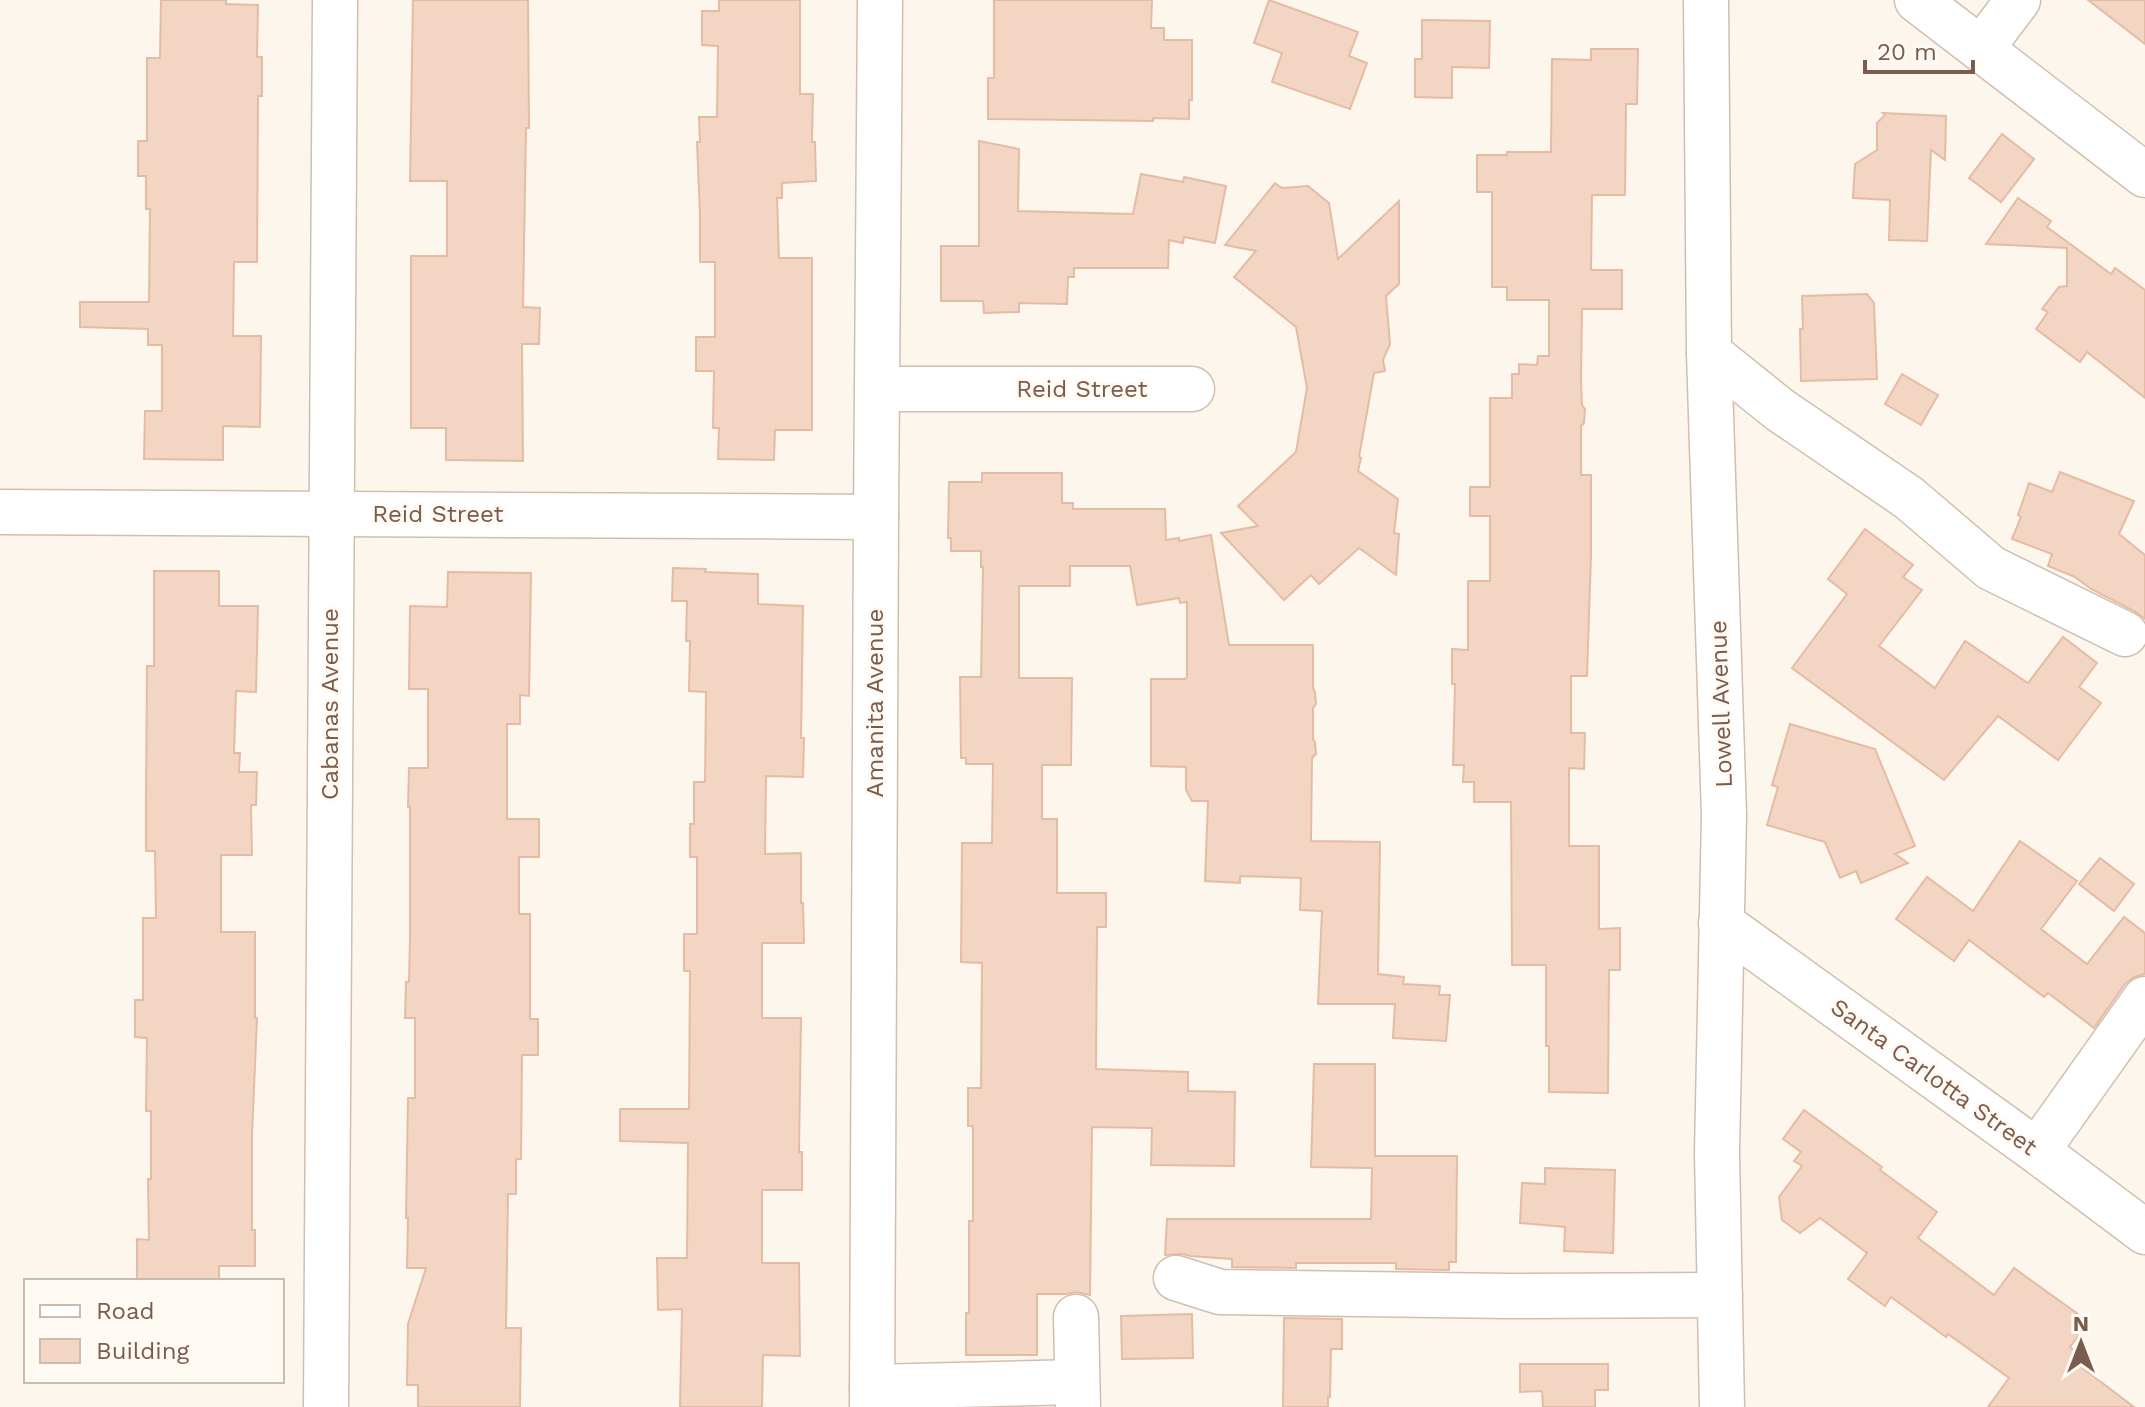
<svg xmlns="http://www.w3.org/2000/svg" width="2145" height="1407" viewBox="0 0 2145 1407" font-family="'Work Sans',sans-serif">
<rect width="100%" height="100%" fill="#fdf6ec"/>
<!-- building -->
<g fill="#f3d5c3" stroke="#e6bba3" stroke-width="2">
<polygon points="161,0 226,0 226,4 258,5 257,57 262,57 262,96 258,96 257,262 234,262 233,336 261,336 260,427 223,426 223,460 144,459 145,411 162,411 162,345 148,345 148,329 80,327 80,302 149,302 150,209 146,209 146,176 138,176 138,141 147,141 147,58 160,58"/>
<polygon points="413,0 528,0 529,128 526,128 523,307 540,308 539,344 522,344 523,461 446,460 446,428 411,428 411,256 447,256 447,181 410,181"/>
<polygon points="719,0 800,0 800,94 813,94 812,142 815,142 816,181 782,183 782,198 777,198 779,258 812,258 812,430 775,430 774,460 718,459 719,428 713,428 714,371 696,371 696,337 715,337 715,262 700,262 700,215 697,142 700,142 699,117 717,117 718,46 702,45 702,11 719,11"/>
<polygon points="994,0 1152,0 1151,28 1164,28 1164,40 1192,40 1192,100 1189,100 1189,119 1153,118 1153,121 988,119 988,78 994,78"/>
<polygon points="1269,0 1358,32 1349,56 1367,63 1350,109 1272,82 1282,53 1254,43"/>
<polygon points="2088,0 2145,0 2145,44"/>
<polygon points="1422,20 1490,21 1489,68 1452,67 1452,98 1415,97 1415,59 1422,59"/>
<polygon points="1591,49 1638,49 1637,104 1626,104 1625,195 1592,195 1591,270 1622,270 1622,309 1582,309 1581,380 1582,405 1585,409 1584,423 1581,426 1581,475 1591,475 1591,555 1587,676 1571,676 1571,733 1585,733 1584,769 1569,768 1569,846 1599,846 1599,929 1620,928 1620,970 1609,970 1608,1093 1549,1092 1549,1046 1546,1046 1546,965 1512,965 1511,802 1474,802 1474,782 1463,782 1464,765 1453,765 1455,684 1452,684 1452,649 1468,650 1468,581 1490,581 1490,516 1470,516 1470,487 1490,487 1490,398 1512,398 1512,374 1519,374 1519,364 1537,365 1538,356 1549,356 1549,300 1507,300 1507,287 1492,287 1492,192 1477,192 1477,155 1507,155 1507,152 1551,152 1552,59 1591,60"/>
<polygon points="1883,113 1946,116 1945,160 1931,150 1927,241 1889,240 1890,200 1853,198 1855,164 1877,150 1877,123 1885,115"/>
<polygon points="2002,134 2034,159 2001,202 1969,178"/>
<polygon points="979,141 1019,149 1018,211 1133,214 1141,174 1183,182 1184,177 1226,186 1215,243 1184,237 1183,243 1169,240 1168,268 1074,268 1074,277 1068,277 1067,304 1019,303 1019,312 984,313 983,301 941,301 941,246 979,246"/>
<polygon points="1275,183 1282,188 1308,186 1329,203 1338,259 1399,201 1399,284 1386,296 1390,344 1383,360 1385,371 1374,373 1359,457 1361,458 1358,471 1398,499 1394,533 1399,534 1396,575 1359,548 1319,584 1311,575 1284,600 1221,533 1258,526 1238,506 1296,452 1307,388 1296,327 1234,277 1256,251 1225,245"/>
<polygon points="2018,198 2051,221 2047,227 2111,274 2115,268 2145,290 2145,398 2087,352 2080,362 2036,329 2048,312 2042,309 2059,287 2067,286 2067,248 1986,244"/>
<polygon points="1867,294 1874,303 1877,379 1801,381 1800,329 1803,329 1802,296"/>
<polygon points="1902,374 1938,395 1921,425 1885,404"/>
<polygon points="2060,472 2134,501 2119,534 2145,555 2145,619 2136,612 2091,589 2075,577 2048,566 2052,554 2012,539 2021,517 2018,515 2029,483 2052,492"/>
<polygon points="982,473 1062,473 1062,503 1073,503 1073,509 1165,509 1166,540 1179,538 1179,541 1211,535 1229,645 1313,645 1313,688 1315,692 1316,704 1313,708 1313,739 1315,742 1316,754 1312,758 1311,841 1380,842 1378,974 1404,977 1403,984 1440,986 1439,995 1450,995 1446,1041 1393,1038 1395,1004 1318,1004 1322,911 1300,910 1301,878 1240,876 1240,883 1205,881 1208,801 1192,801 1186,790 1186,767 1151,766 1151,679 1185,679 1187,677 1187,602 1180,603 1179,598 1137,605 1130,566 1070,566 1070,586 1019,586 1019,678 1072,678 1071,765 1042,765 1042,819 1057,819 1057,893 1106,893 1106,927 1097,927 1096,1069 1188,1072 1188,1091 1235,1092 1234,1166 1151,1165 1152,1128 1092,1127 1090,1295 1076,1292 1067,1294 1037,1294 1037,1355 966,1355 966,1313 969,1313 969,1221 973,1221 973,1126 968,1126 968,1088 981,1088 982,963 961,962 962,843 992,843 993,764 966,764 966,758 961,758 960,677 981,677 983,567 981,567 981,551 951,551 951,538 948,538 949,482 982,482"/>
<polygon points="1865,529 1913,565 1903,577 1922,590 1879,646 1935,688 1965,641 2028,683 2063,637 2097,663 2079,687 2101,703 2058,760 1998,716 1944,780 1792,668 1847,594 1828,579"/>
<polygon points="673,568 706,569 705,572 758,574 758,604 803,606 801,738 804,738 803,777 766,776 765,854 801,853 801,903 803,903 804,943 762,943 762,1018 801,1018 799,1152 802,1152 802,1190 762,1190 762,1263 799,1263 800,1356 763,1355 762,1407 680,1407 682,1309 658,1310 657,1258 687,1258 688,1143 620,1141 620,1109 689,1109 690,971 684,971 684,934 697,934 697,857 690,857 690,824 694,824 694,782 705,782 706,692 689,691 690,641 686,641 687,601 672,601"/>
<polygon points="154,571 219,571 219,606 258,606 256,692 236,691 234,753 240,753 239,772 257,772 256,805 251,805 252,855 221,855 221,932 255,932 255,1018 257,1018 252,1135 252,1230 255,1230 255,1266 219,1266 219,1281 137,1281 137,1239 149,1240 148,1179 151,1179 151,1111 146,1111 147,1038 135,1037 135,1000 143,1000 143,918 156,918 155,851 146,851 146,806 147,666 154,666"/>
<polygon points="448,572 531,573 529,696 520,695 520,724 507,724 507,819 539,819 539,857 519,857 519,914 530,914 530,1019 538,1019 538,1055 522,1055 521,1159 516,1159 516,1194 508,1194 506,1328 521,1328 520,1407 418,1407 418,1385 407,1385 408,1324 426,1268 407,1268 408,1218 406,1218 408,1098 415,1098 415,1018 405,1018 406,982 409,982 410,937 410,807 408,807 409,768 428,768 428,689 409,689 410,606 447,607"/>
<polygon points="1790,724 1875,749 1915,846 1895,854 1908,863 1861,883 1856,871 1840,878 1825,842 1767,825 1778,787 1772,785"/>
<polygon points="2020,841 2077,881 2041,929 2087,964 2124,917 2145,933 2145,974 2134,977 2125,984 2094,1028 2048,993 2044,997 1969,940 1954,961 1896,919 1927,877 1973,911"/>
<polygon points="2100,858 2134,884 2114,911 2079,884"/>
<polygon points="1314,1064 1375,1064 1375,1156 1457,1156 1456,1262 1449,1262 1449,1270 1396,1269 1396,1263 1296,1263 1296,1268 1232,1267 1232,1259 1190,1256 1183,1254 1165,1255 1167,1219 1371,1219 1372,1168 1311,1167"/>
<polygon points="1804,1110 1882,1167 1880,1170 1937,1212 1918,1238 1994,1295 2014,1268 2089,1322 2070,1347 2077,1353 2072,1360 2134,1407 1988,1407 2009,1378 1948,1334 1946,1337 1891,1297 1885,1306 1848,1279 1867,1253 1820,1218 1800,1233 1782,1220 1779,1197 1802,1166 1794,1161 1801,1152 1783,1139"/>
<polygon points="1545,1168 1615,1170 1613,1253 1564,1251 1565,1227 1520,1223 1522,1183 1545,1184"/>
<polygon points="1192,1314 1193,1358 1122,1359 1121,1316"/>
<polygon points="1284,1318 1342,1319 1342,1349 1331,1349 1330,1397 1328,1397 1328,1407 1283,1407"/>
<polygon points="1520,1364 1608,1364 1608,1390 1595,1390 1595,1407 1543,1407 1542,1391 1520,1392"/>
</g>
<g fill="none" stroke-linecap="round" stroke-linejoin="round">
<defs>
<g id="minor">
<polyline points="1706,0 1709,353 1724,815 1717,1153 1722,1407"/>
<polyline points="1917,0 2145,175"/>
<polyline points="1981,49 2018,0"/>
<polyline points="1709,353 1780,410 1909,498 1991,568 2125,634"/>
<polyline points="877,389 1192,389"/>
<polyline points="0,512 876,517"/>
<polyline points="1721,923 2037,1151 2145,1232"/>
<polyline points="2037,1151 2145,999"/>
<polyline points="1176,1278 1220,1292 1509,1296 1720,1295"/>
<polyline points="1076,1317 1078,1407"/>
<polyline points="872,1387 1077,1382"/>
<polyline points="326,1407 335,0"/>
<polyline points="872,1407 876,517 880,0"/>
</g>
</defs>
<!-- minor casing -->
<use href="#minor" stroke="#d1beb0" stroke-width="47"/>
<!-- minor -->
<use href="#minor" stroke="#fff" stroke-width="44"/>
</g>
<g text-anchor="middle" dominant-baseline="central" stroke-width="6" stroke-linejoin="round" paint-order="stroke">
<!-- street labels -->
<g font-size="24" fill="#7a5c4d" stroke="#fffaf3">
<text x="1082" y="389">Reid Street</text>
<text x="438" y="514">Reid Street</text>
<text transform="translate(875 703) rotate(-90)">Amanita Avenue</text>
<text transform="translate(330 704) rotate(-90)">Cabanas Avenue</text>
<text transform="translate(1721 704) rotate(-92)">Lowell Avenue</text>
<text transform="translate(1934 1077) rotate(36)">Santa Carlotta Street</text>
</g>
</g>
<!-- legend -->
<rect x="24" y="1279" width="260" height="104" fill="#fffaf3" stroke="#cabbb1" stroke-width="2"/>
<rect x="40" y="1305" width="40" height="12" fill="#ffffff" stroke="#cabbb1" stroke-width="2"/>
<text x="96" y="1319" font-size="24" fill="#7a5c4d">Road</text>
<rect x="40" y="1339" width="40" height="24" fill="#f3d5c3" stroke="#cabbb1" stroke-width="2"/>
<text x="96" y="1359" font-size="24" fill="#7a5c4d">Building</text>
<!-- north arrow -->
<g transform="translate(2081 1343)" stroke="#fffaf3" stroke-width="6" paint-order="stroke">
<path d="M0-6L14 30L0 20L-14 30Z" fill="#7a5c4d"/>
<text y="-12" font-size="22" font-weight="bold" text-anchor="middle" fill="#7a5c4d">N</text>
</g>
<!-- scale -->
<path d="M1865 60v12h108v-12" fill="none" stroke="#7a5c4d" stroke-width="4"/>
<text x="1877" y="60" font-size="24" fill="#7a5c4d" stroke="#fffaf3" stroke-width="6" paint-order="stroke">20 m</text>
</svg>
